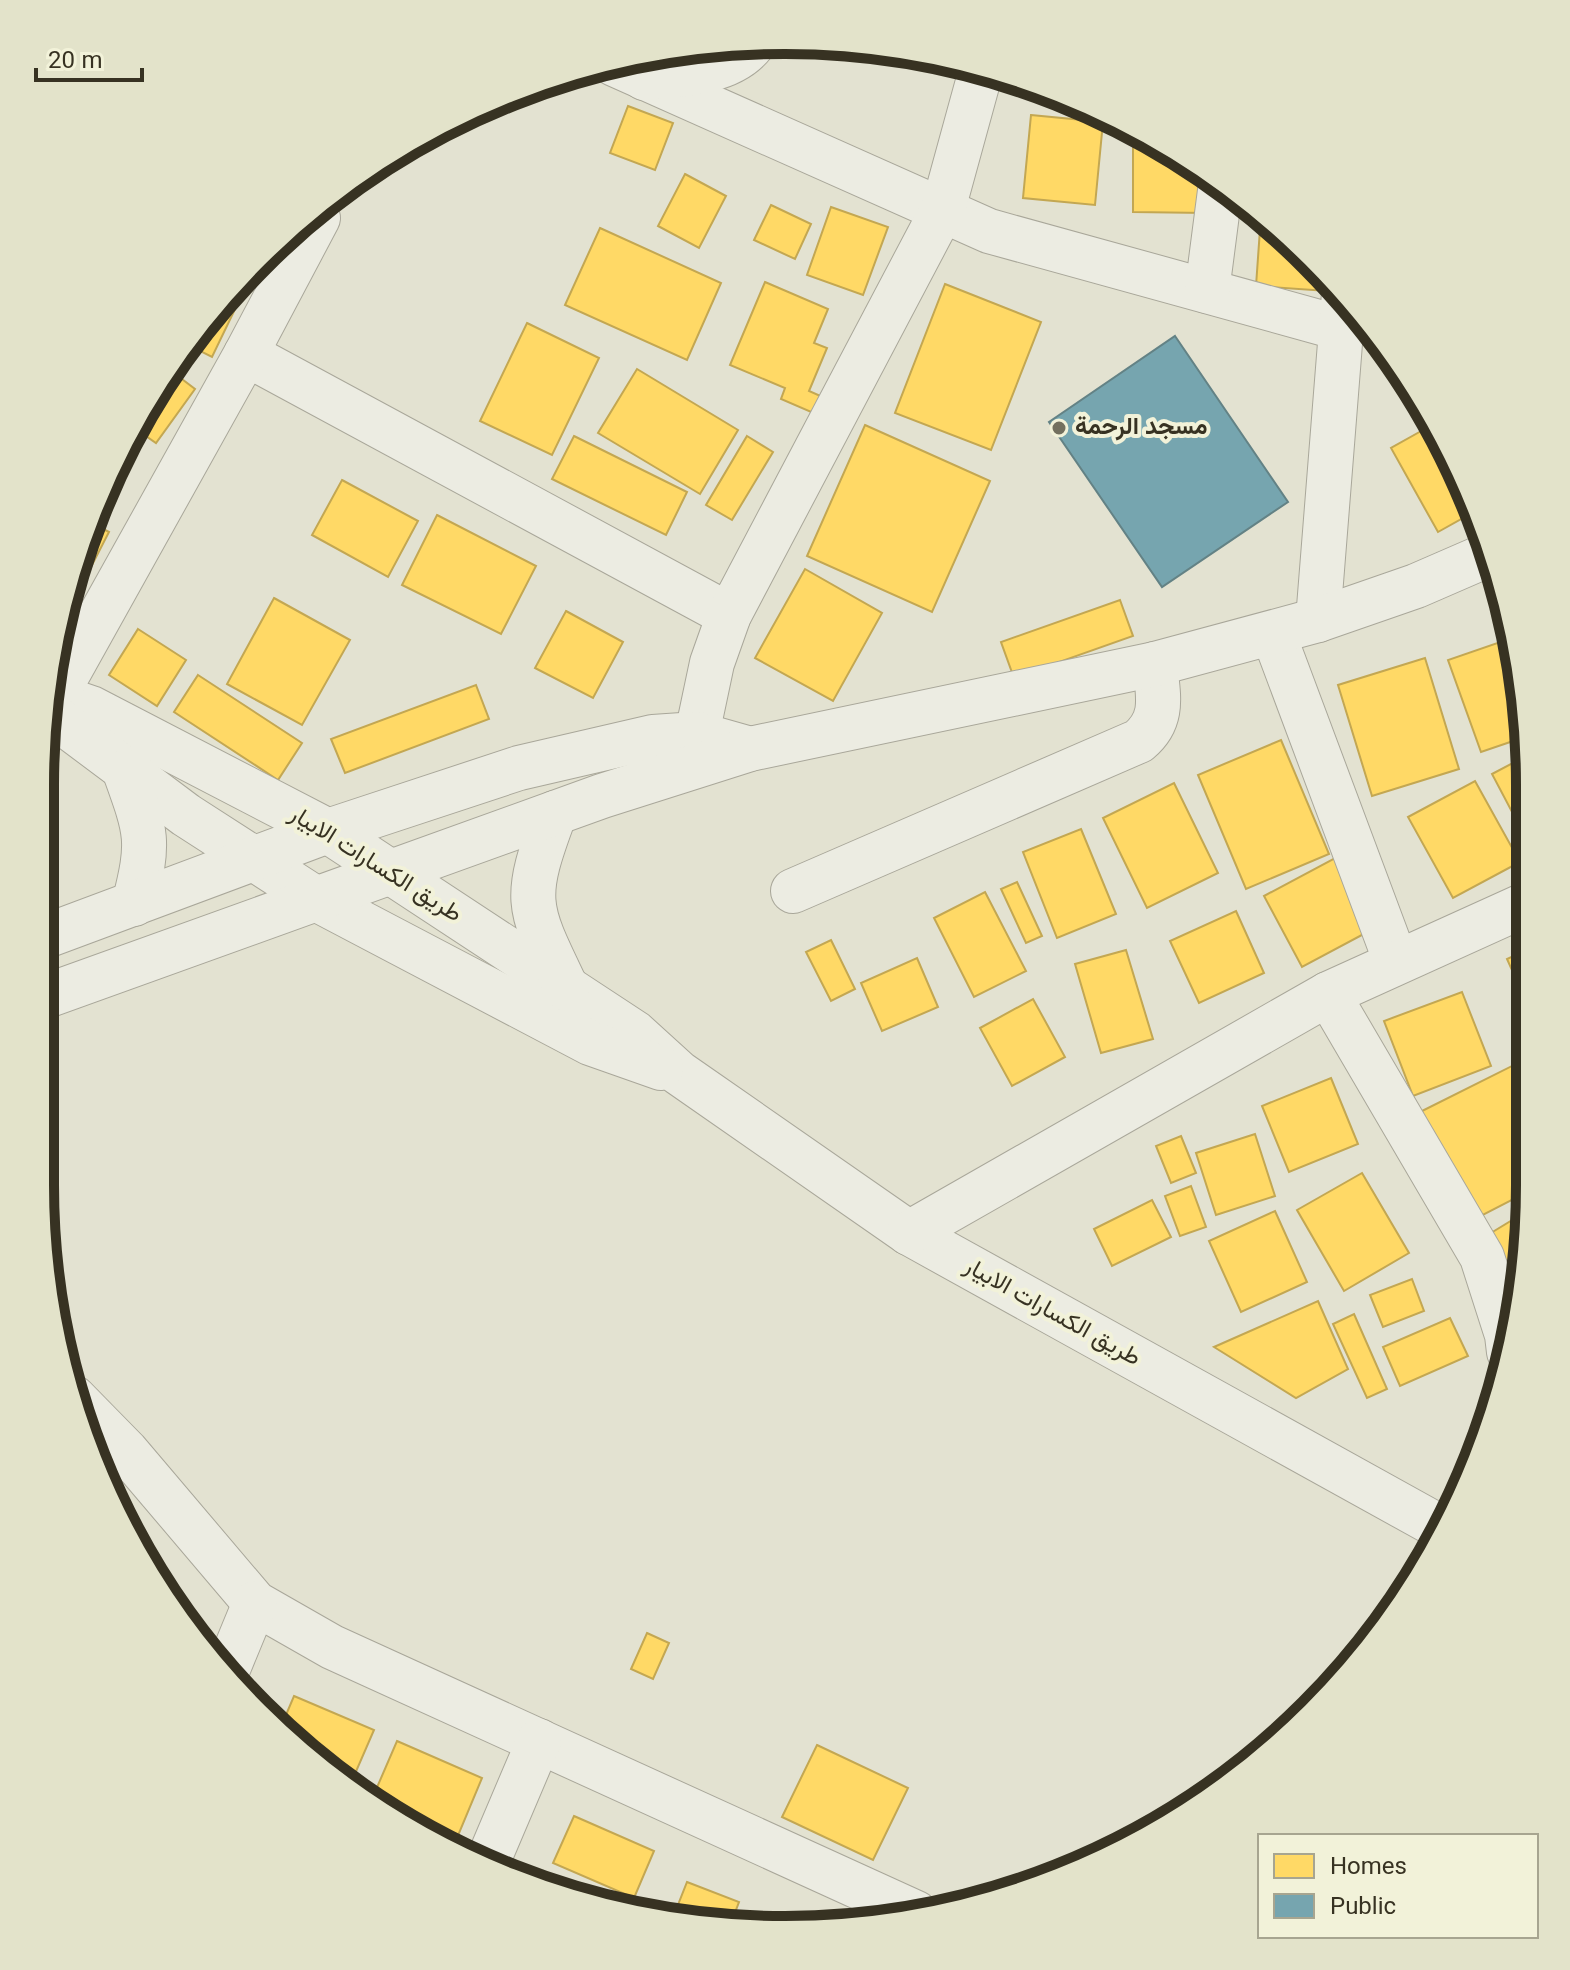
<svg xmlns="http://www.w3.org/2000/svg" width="1570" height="1970" viewBox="0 0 1570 1970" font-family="Georgia,Vazirmatn,serif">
<rect width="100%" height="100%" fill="#e3e2d1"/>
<!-- homes -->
<g fill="#ffd966" stroke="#c3a752" stroke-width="2">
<polygon points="688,46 712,46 705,64 669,51"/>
<polygon points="628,106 673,123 655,170 610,153"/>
<polygon points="1031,115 1103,122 1095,205 1023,198"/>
<polygon points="1133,131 1206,174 1206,213 1133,212"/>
<polygon points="685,174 726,196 699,248 658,226"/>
<polygon points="771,205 811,224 795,259 754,240"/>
<polygon points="831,207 888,227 863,295 807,275"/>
<polygon points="1261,215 1328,278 1327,291 1256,286"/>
<polygon points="600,228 721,283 687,360 565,305"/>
<polygon points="248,275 251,276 212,357 188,345 225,294"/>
<polygon points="765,282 828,309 814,343 827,348 809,391 825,398 818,415 781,399 785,388 730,365"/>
<polygon points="945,284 1041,322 991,450 895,413"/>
<polygon points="527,323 599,358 552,455 480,421"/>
<polygon points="637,369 738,430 700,494 598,433"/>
<polygon points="170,370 195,389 156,443 133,427"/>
<polygon points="865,425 990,481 932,612 807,556"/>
<polygon points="1423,430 1470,514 1438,532 1391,448"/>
<polygon points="574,436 687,492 666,535 552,479"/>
<polygon points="747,436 773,452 732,520 706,505"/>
<polygon points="124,447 132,451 104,506 99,503"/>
<polygon points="342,480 418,521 388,577 312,535"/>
<polygon points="437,515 536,566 501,634 402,585"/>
<polygon points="90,522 109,532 89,571 76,564"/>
<polygon points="805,569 882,613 833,701 755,658"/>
<polygon points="274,598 350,640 302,725 227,684"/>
<polygon points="1120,600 1133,636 1014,678 1001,642"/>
<polygon points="566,611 623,642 593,698 535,668"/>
<polygon points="138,629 186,660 157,706 109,675"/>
<polygon points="1509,639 1528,736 1481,752 1448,660"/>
<polygon points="1425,658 1459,769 1372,796 1338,685"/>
<polygon points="198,675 302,743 278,780 174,712"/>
<polygon points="476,685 489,719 345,773 331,739"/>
<polygon points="1281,740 1329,854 1246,889 1198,775"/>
<polygon points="1528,755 1529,844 1492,774"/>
<polygon points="1475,781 1520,862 1453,898 1408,817"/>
<polygon points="1174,783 1218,873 1147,908 1103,818"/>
<polygon points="1081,829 1116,914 1057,938 1023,852"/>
<polygon points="1337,857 1375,928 1302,967 1264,896"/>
<polygon points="1017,882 1042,936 1026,943 1001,889"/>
<polygon points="985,892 1026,971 974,997 934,918"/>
<polygon points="1236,911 1264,973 1199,1003 1170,941"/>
<polygon points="831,940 855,989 831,1001 806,952"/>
<polygon points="1529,949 1529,1008 1507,959"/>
<polygon points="1126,950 1153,1039 1101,1053 1075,964"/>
<polygon points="917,958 938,1007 882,1031 861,983"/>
<polygon points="1462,992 1491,1066 1413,1096 1384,1021"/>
<polygon points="1033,999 1065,1057 1012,1086 980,1028"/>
<polygon points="1530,1057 1529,1191 1475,1219 1420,1112"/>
<polygon points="1331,1078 1358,1144 1289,1172 1262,1106"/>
<polygon points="1255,1134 1275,1196 1216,1215 1196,1153"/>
<polygon points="1181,1136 1196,1173 1171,1183 1156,1146"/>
<polygon points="1362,1173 1409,1253 1344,1291 1297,1210"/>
<polygon points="1191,1186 1206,1227 1180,1236 1165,1196"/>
<polygon points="1152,1200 1171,1237 1112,1266 1094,1229"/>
<polygon points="1275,1211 1307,1282 1241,1312 1209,1241"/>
<polygon points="1527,1211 1520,1292 1486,1236"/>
<polygon points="1412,1279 1424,1311 1383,1327 1370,1295"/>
<polygon points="1318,1301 1348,1369 1296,1398 1214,1347"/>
<polygon points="1354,1314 1387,1389 1367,1398 1333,1324"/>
<polygon points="1450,1318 1468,1356 1400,1386 1383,1347"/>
<polygon points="647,1633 669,1643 653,1679 631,1669"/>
<polygon points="294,1696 374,1730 351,1783 280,1729"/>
<polygon points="397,1741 482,1778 457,1838 372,1799"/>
<polygon points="817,1745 908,1788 873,1860 782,1817"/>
<polygon points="574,1816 654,1851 634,1898 553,1863"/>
<polygon points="687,1882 739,1902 731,1923 674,1915"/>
<polygon points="592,1893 630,1906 629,1909 589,1903"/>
<polygon points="776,1917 800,1928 771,1928"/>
</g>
<!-- public -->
<polygon fill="#76a5af" stroke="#638285" stroke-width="2" points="1175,336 1288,502 1162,587 1049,422"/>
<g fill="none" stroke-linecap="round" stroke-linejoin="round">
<defs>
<g id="minor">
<polyline points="614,64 989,231 1340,328"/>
<path d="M 644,78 C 679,75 730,74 753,44"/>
<polyline points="1207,291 1221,183"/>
<polyline points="246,354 729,615"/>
<polyline points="1318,620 1344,293"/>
<polyline points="1273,633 1396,962"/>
<polyline points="50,694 91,708 328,831 635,1033 679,1073 909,1233 1440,1527"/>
<polyline points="56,695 246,354 318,218"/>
<polyline points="47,711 186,815 318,900 590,1043 661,1068"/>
<polyline points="697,734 712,663 729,615 943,209 982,67"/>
<path d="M 125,772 C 147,833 150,841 134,904"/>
<path d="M 555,813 C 522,901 527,906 567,989"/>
<path d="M 793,891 L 1139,741 C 1165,719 1158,696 1155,664"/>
<polyline points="41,938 328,831 519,768 653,737 697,734 750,749"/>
<polyline points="1328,994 1482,1257 1507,1335 1509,1352"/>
<polyline points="41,998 602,796 750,749 1155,664 1318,620 1416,586 1492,553"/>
<polyline points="909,1233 1328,994 1529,903"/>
<polyline points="74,1398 126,1451 255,1603 332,1647 916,1913"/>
<polyline points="227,1671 255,1603"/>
<polyline points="488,1861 539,1741"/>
</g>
</defs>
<!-- minor casing -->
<use href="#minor" stroke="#a9a79a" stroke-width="46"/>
<!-- minor -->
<use href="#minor" stroke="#ecece2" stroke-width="44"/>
</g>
<!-- markers -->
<circle fill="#73705f" stroke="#f2f2d9" stroke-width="3" cx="1059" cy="428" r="8"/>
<g text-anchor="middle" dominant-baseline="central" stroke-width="8" stroke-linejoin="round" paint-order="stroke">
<!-- poi labels -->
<g font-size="24" font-weight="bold" fill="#373222" stroke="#f2f2d9" text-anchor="start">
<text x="1075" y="428">مسجد الرحمة</text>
</g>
<!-- street labels -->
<g font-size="24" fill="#373222" stroke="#f2f2d9">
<text transform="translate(375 865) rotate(32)">طريق الكسارات الابيار</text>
<text transform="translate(1052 1313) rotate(29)">طريق الكسارات الابيار</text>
</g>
</g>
<!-- crop -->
<path d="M0 0H1570V1970H0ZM785 54H785A731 731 0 0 1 1516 785V1185A731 731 0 0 1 785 1916H785A731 731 0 0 1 54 1185V785A731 731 0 0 1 785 54Z" fill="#e3e3ca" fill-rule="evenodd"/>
<path fill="none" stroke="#373222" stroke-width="10" d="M785 54H785A731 731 0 0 1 1516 785V1185A731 731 0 0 1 785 1916H785A731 731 0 0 1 54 1185V785A731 731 0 0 1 785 54Z"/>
<!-- legend -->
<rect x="1258" y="1834" width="280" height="104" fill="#f2f2d9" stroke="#a7a590" stroke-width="2"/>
<rect x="1274" y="1854" width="40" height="24" fill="#ffd966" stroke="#a7a590" stroke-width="2"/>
<text x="1330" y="1874" font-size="24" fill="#373222">Homes</text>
<rect x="1274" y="1894" width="40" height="24" fill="#76a5af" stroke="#a7a590" stroke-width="2"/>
<text x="1330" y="1914" font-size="24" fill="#373222">Public</text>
<!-- scale -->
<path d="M36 68v12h106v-12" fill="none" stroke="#373222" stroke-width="4"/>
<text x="48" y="68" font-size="24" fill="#373222" stroke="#f2f2d9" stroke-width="6" paint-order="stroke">20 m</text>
</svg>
